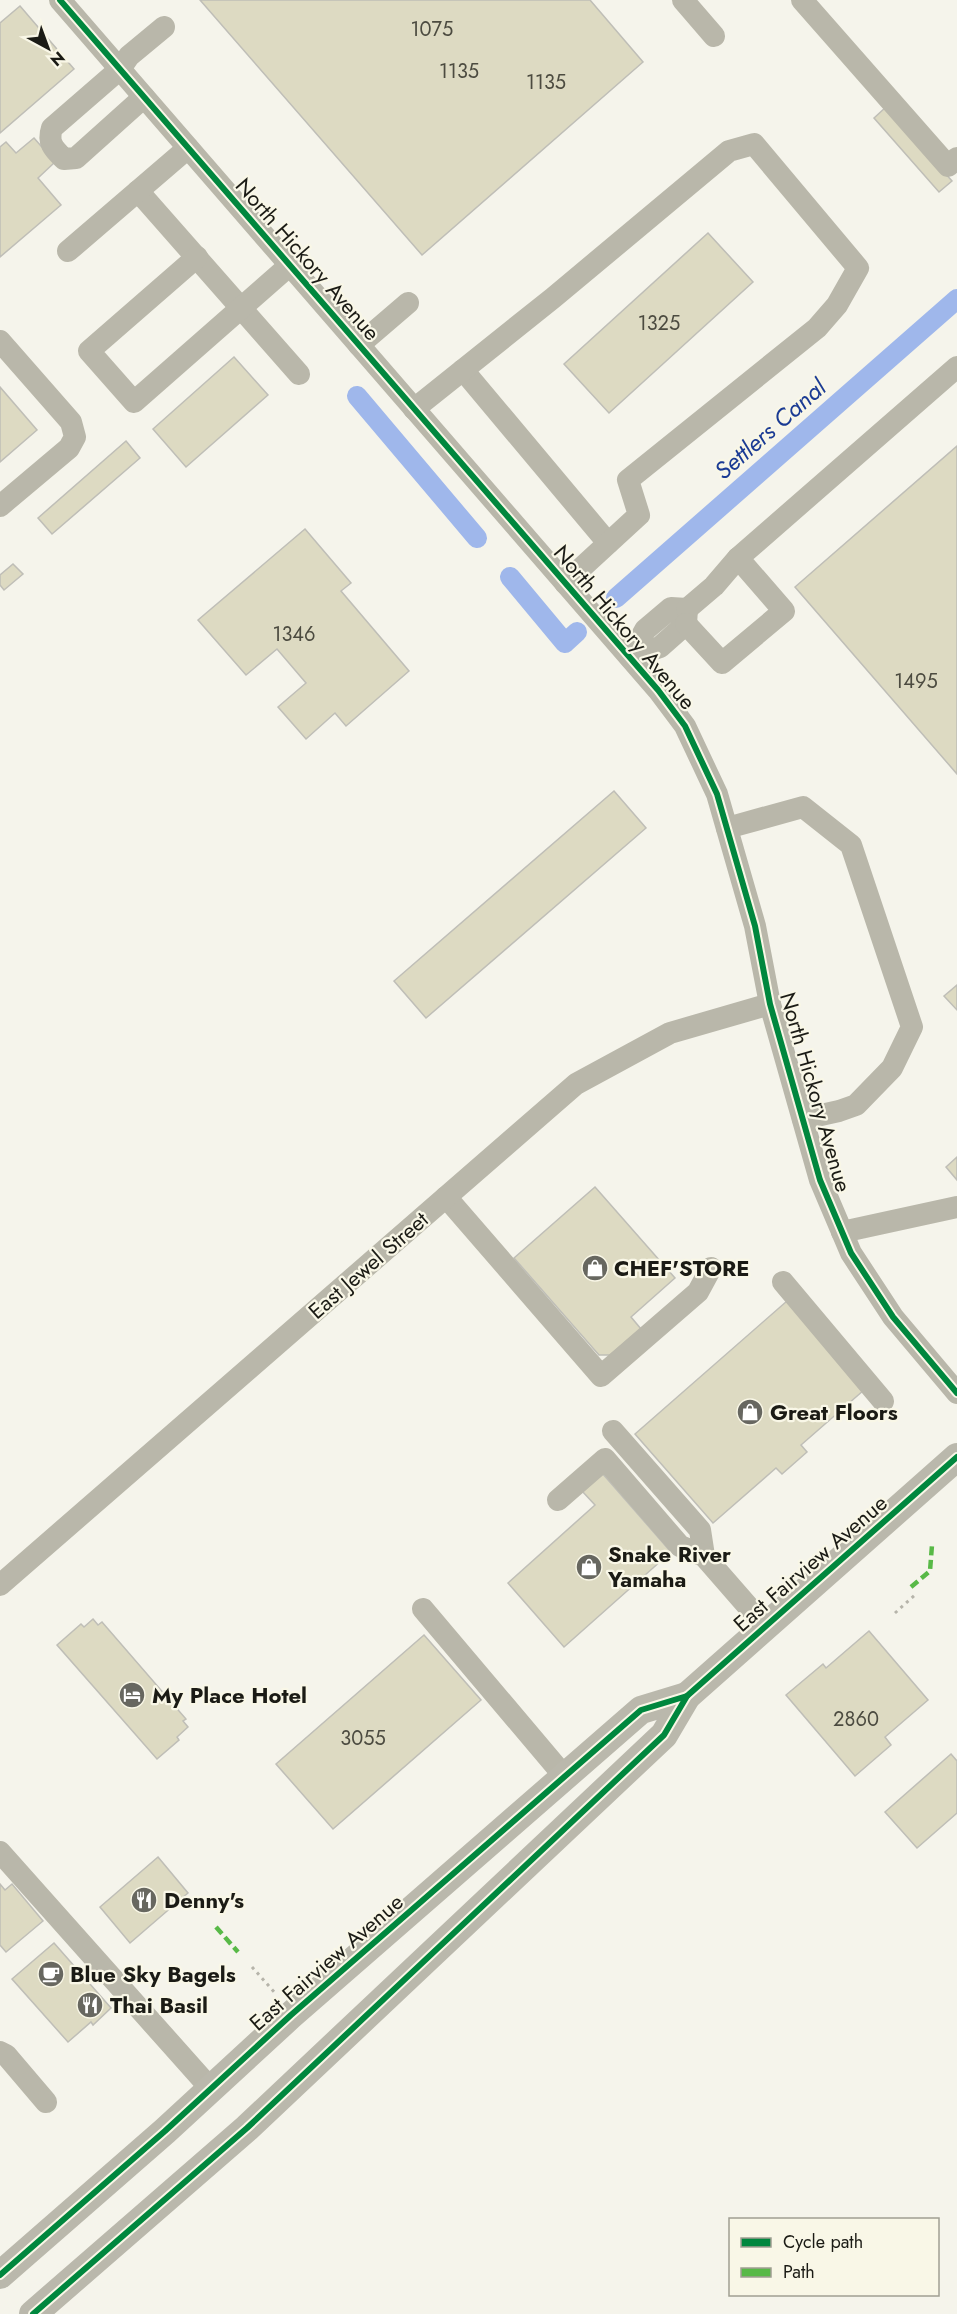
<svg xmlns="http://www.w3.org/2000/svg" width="957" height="2314" viewBox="0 0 957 2314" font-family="Jost,sans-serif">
<rect width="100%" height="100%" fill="#f5f4eb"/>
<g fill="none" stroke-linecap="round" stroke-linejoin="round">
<!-- canal -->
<g stroke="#9fb7eb" stroke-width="20">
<polyline points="357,396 477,538"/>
<polyline points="510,577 565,643 577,632"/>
<polyline points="616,598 957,299"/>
</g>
</g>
<!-- building -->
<g fill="#dddac2" stroke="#bfbeb7" stroke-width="1.5">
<polygon points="200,0 590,0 643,62 422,255"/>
<polygon points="20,6 74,69 0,133 0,23"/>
<polygon points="886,107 952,181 939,192 874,118"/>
<polygon points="34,138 55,162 38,178 61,205 0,257 0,147 6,142 16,153"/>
<polygon points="708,233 753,282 609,413 564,364"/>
<polygon points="234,357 268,395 186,467 153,429"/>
<polygon points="0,387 37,430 0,462"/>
<polygon points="126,441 140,458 52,534 38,518"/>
<polygon points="957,446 957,774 795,587"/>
<polygon points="305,529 351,583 341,591 409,671 346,726 335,713 306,739 278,707 306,683 277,649 246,675 198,620"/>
<polygon points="13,564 23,574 4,590 0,585 0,575"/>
<polygon points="614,791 646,828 426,1018 394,981"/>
<polygon points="957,985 957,1010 944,996"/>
<polygon points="957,1157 957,1180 946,1167"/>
<polygon points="595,1187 675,1278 631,1317 641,1329 610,1355 599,1355 514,1258"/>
<polygon points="787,1301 864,1390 801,1445 807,1452 782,1474 776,1468 713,1523 635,1434"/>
<polygon points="602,1473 671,1552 564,1647 508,1583 595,1505 582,1491"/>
<polygon points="93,1619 98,1625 102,1622 186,1719 183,1721 188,1727 177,1737 179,1740 157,1759 57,1645 81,1624 84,1627"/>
<polygon points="869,1631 928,1700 885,1737 891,1745 855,1776 786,1695 823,1664 826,1668"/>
<polygon points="424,1635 481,1700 333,1829 276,1764"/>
<polygon points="951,1754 957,1761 957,1813 917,1848 885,1812"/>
<polygon points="158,1857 188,1893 130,1943 100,1907"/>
<polygon points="0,1884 5,1890 12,1884 43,1921 6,1952 0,1945"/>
<polygon points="54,1943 111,2008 93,2025 91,2022 68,2042 12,1979"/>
</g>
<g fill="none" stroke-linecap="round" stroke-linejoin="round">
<!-- path -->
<g stroke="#b6b4aa" stroke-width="3" stroke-dasharray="3 4.5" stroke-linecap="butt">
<polyline points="895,1613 915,1595"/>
<polyline points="252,1967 276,1994"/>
</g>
<!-- minor -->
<g stroke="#b9b7aa" stroke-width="22">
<polyline points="60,0 658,690 685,726 717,794 755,926 770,1004 820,1180 851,1253 893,1317 957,1393"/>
<polyline points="683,0 714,36"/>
<polyline points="802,0 948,166 957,158"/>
<path d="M 144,97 L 76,158 L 64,159 C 54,149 47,143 52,128 L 120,69 L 129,56 L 164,27"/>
<polyline points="138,191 299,374"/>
<polyline points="68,251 188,148"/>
<polyline points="197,257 89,351 134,402 290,265"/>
<polyline points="0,341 71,422 75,437 69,448 0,506"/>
<polyline points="359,345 408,303"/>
<polyline points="463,370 608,543"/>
<polyline points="414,409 553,298 729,151 754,144 858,268 837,305 817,328 628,480 639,515 565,583"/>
<polygon points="671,608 687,609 686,624 660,647 630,657 645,630"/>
<polyline points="687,609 714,586 738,558"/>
<polyline points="686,624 722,663 784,611 738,558 957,367"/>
<polyline points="727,828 803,807 851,845 912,1027 892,1068 856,1105 839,1111 803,1119"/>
<polyline points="446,1197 601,1376 698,1292 711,1268"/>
<polyline points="842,1232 957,1207"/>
<polyline points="783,1282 883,1401"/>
<polyline points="613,1431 700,1530 704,1556"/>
<polyline points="558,1500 605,1459 680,1546 704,1556 765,1626"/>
<polyline points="0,1585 576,1084 670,1033 770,1004"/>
<polyline points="423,1609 565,1777"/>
<polyline points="0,1852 211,2089"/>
<polyline points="0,2052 6,2055 46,2102"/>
</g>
<!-- major -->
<g stroke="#bab8ac" stroke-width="28">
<polyline points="0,2275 165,2131 291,2015 641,1710 687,1696"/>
<polyline points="33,2314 247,2128 664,1735 687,1696 957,1457"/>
</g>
<!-- quiet -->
<g stroke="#58b947" stroke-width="4.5" stroke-dasharray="9 4.5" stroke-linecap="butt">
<polyline points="911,1587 930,1571 932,1545"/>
<polyline points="216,1927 238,1952"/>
</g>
<defs>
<g id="cycleway">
<polyline points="60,0 658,690 685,726 717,794 755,926 770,1004 820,1180 851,1253 893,1317 957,1393"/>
<polyline points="0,2275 165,2131 291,2015 641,1710 687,1696"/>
<polyline points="33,2314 247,2128 664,1735 687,1696 957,1457"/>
</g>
</defs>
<!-- cycleway casing -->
<use href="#cycleway" stroke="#f9f7e7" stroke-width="10"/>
<!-- cycleway -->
<use href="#cycleway" stroke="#00873e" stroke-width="6"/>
</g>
<!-- icons -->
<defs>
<symbol id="shop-disc" viewBox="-11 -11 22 22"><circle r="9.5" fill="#676760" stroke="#f9f7e7"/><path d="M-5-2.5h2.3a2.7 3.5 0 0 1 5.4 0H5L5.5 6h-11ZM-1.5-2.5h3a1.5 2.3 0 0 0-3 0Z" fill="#fff"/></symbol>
<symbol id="hotel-disc" viewBox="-11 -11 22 22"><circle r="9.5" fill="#676760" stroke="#f9f7e7"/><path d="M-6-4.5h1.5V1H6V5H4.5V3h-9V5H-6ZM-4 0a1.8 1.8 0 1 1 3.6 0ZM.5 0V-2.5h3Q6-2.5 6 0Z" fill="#fff"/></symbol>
<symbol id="restaurant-disc" viewBox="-11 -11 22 22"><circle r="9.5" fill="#676760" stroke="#f9f7e7"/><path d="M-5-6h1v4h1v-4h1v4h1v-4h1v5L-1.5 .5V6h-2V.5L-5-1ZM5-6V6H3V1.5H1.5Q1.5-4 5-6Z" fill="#fff"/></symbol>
<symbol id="cafe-disc" viewBox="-11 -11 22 22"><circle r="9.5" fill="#676760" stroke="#f9f7e7"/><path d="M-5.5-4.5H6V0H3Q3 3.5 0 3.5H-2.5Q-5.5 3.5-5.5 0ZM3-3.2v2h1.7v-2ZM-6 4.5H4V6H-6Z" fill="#fff"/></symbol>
</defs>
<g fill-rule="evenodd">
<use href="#shop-disc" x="580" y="1253" width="30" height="30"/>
<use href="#shop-disc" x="735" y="1397" width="30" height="30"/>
<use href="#shop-disc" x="574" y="1552" width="30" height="30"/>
<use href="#hotel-disc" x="117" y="1680" width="30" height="30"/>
<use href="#restaurant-disc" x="129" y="1885" width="30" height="30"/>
<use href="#cafe-disc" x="36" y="1959" width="30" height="30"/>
<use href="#restaurant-disc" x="75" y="1990" width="30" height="30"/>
</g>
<g text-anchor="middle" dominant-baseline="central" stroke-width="4.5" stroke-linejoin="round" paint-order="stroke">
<!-- number labels -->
<g font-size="20" fill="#4c4b40">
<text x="432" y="29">1075</text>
<text x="459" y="71">1135</text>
<text x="546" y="82">1135</text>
<text x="659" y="323">1325</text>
<text x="294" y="634">1346</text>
<text x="916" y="681">1495</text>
<text x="856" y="1719">2860</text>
<text x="363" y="1738">3055</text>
</g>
<!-- street labels -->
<g font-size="22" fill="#1b1b15" stroke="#f9f7e7">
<text transform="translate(308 259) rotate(49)">North Hickory Avenue</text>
<text transform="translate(625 627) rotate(50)">North Hickory Avenue</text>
<text transform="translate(816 1092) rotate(74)">North Hickory Avenue</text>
<text transform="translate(368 1265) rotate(-41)">East Jewel Street</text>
<text transform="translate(810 1563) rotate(-41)">East Fairview Avenue</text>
<text transform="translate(326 1962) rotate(-41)">East Fairview Avenue</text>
</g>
<!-- poi labels -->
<g font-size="22" font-weight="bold" fill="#1b1b15" stroke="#f9f7e7" text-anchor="start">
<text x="614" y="1268">CHEF'STORE</text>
<text x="770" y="1412">Great Floors</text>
<text x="608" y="1554">Snake River<tspan x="608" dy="25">Yamaha</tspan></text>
<text x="152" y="1695">My Place Hotel</text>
<text x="164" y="1900">Denny's</text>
<text x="70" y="1974">Blue Sky Bagels</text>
<text x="110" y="2005">Thai Basil</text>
</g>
<!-- water labels -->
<g font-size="24" font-style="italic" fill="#1b3b94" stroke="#f9f7e7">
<text transform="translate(770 429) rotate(-41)">Settlers Canal</text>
</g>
</g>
<!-- legend -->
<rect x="729" y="2218" width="210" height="78" fill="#f9f7e7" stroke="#a09f93" stroke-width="1.5"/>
<rect x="741" y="2238" width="30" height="9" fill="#00873e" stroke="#a09f93" stroke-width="1.5"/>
<text x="783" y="2248" font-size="18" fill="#1b1b15">Cycle path</text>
<rect x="741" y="2268" width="30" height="9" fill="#58b947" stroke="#a09f93" stroke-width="1.5"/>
<text x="783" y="2278" font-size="18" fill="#1b1b15">Path</text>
<!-- north arrow -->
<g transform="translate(48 48) rotate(139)" stroke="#f9f7e7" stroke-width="4.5" paint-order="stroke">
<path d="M0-4.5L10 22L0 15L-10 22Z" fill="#1b1b15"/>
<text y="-9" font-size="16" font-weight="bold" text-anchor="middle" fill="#1b1b15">N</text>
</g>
</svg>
